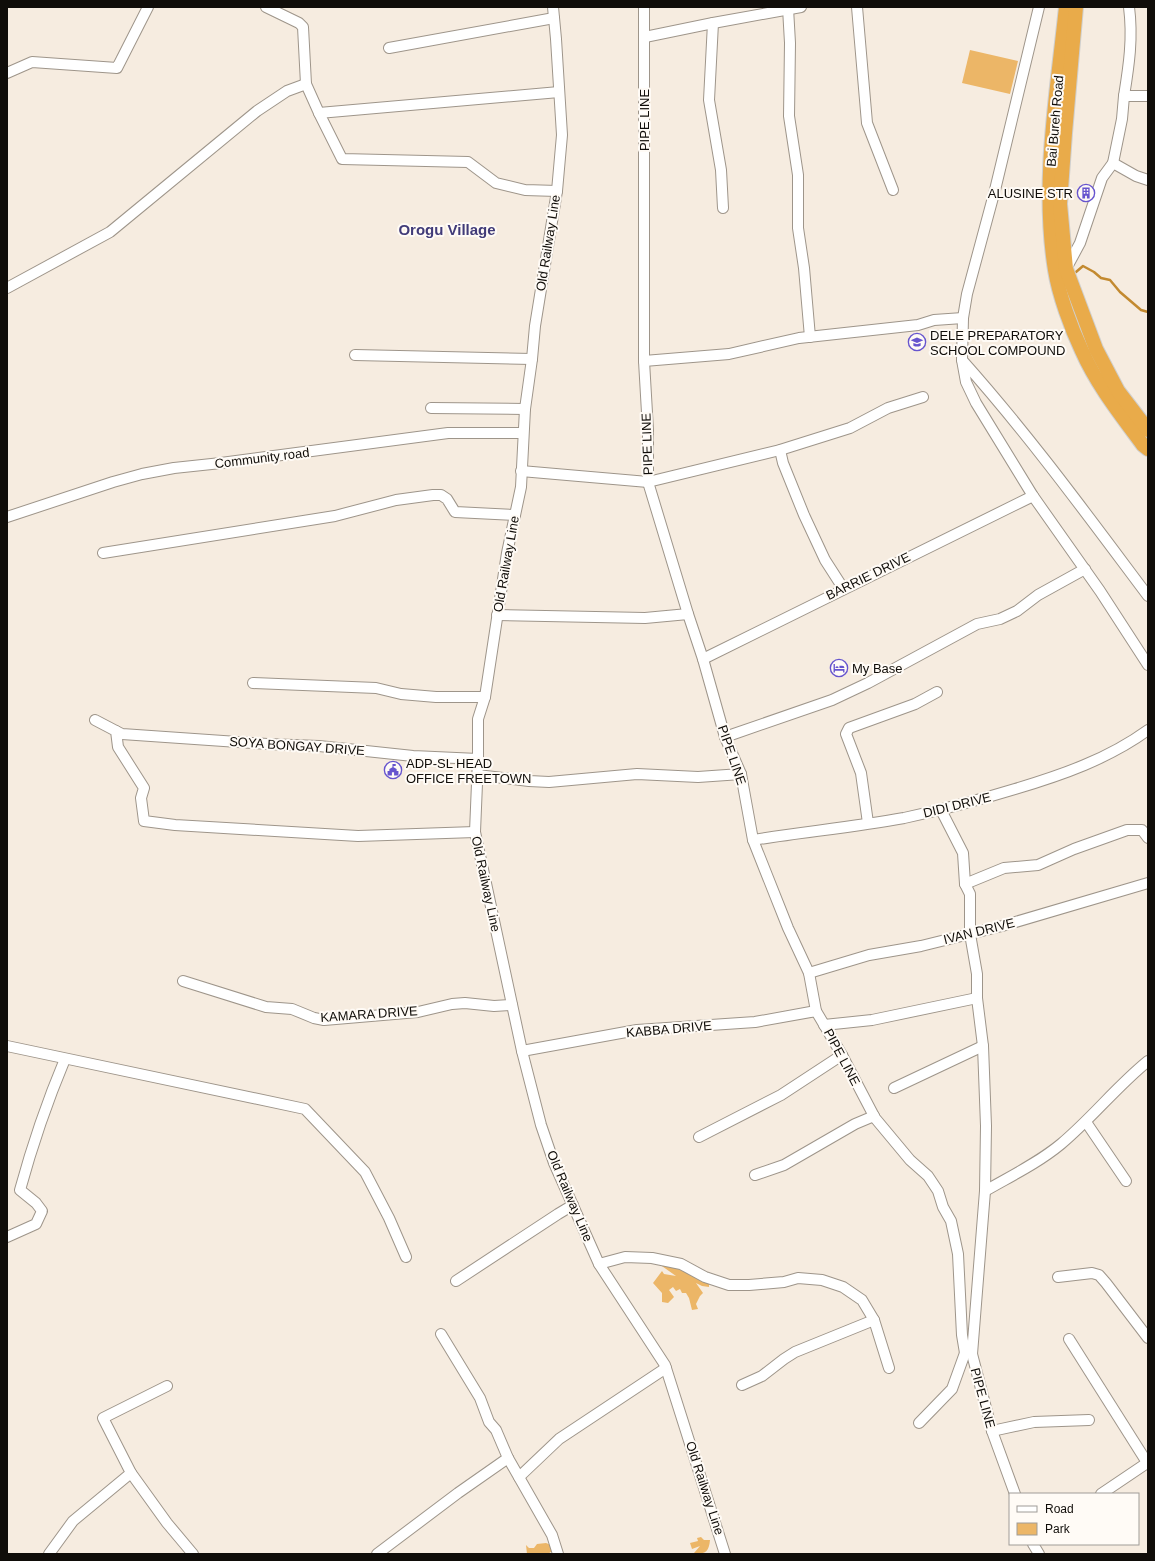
<svg xmlns="http://www.w3.org/2000/svg" width="1155" height="1561" viewBox="0 0 1155 1561" font-family="Arial,sans-serif">
<rect width="100%" height="100%" fill="#f6ece0"/>
<!-- green -->
<g fill="#ecb667">
<polygon points="970,50 1018,61 1010,94 962,83"/>
<polygon points="659,1264 679,1265 709,1282 709,1287 702,1286 696,1283 703,1293 700,1296 696,1304 698,1309 692,1310 689,1298 686,1293 682,1293 680,1289 676,1291 673,1287 669,1290 674,1297 668,1303 662,1302 662,1293 653,1283 662,1271 664,1274 676,1276"/>
<path d="M 701,1537 L 704,1540 L 710,1540 C 709,1551 706,1554 695,1554 L 694,1553 L 700,1546 L 692,1549 L 690,1543 L 698,1541 L 697,1538 Z"/>
<polygon points="546,1543 551,1545 552,1551 548,1554 527,1554 526,1545 529,1548 534,1548 537,1544"/>
</g>
<g fill="none" stroke-linecap="round" stroke-linejoin="round">
<!-- stream -->
<polyline stroke="#c38a30" stroke-width="2.5" points="1076,272 1083,266 1094,272 1101,278 1110,280 1120,292 1141,310 1148,312"/>
<defs>
<g id="minor">
<polyline points="266,7 299,23 303,27 306,84 319,113 559,92"/>
<polyline points="553,7 556,39 562,135 557,191 535,326 532,359 525,409 521,487 507,553 485,697 478,719 478,759 475,832 522,1051 541,1125 554,1163 599,1264 665,1365 725,1554"/>
<polyline points="644,7 644,361 648,430 648,482 688,614 703,659 725,737 741,774 753,840 788,928 809,973 816,1011 842,1055 875,1118 910,1160 928,1176 938,1191 943,1207 951,1221 958,1254 962,1335 965,1353 972,1354 992,1431 1015,1494"/>
<polyline points="857,7 867,123 893,190"/>
<polyline points="1039,7 995,190 967,294 963,318 962,360 966,382 976,403 1033,496 1100,591 1148,665"/>
<polyline points="788,8 790,43 789,116 798,175 798,228 804,268 810,337"/>
<polyline points="713,23 709,100 721,170 723,208"/>
<polyline points="645,37 713,23 801,7"/>
<polyline points="389,48 554,18"/>
<polyline points="7,73 32,62 117,68 148,7"/>
<path d="M 1124,96 C 1129,65 1133,38 1129,7"/>
<polyline points="319,113 342,159 468,162 496,183 525,190 557,191"/>
<polyline points="1113,163 1136,176 1148,180"/>
<polyline points="1066,269 1080,243 1102,178 1113,163 1122,119 1124,96 1148,96"/>
<polyline points="7,288 110,232 257,111 287,91 306,84"/>
<polyline points="355,355 532,359"/>
<path d="M 962,360 C 1029,435 1088,516 1148,596"/>
<polyline points="644,361 729,354 799,338 918,325 934,320 963,318"/>
<polyline points="431,408 525,409"/>
<polyline points="780,450 783,463 804,515 825,560 843,588"/>
<polyline points="521,471 648,482 780,450 850,428 888,408 923,397"/>
<polyline points="7,517 113,482 142,474 174,468 221,463 448,433 523,433"/>
<polyline points="103,553 335,516 396,500 433,495 441,495 447,499 455,512 515,515"/>
<polyline points="497,615 645,618 688,614"/>
<polyline points="703,659 1033,496"/>
<polyline points="253,683 376,688 401,694 436,697 485,697"/>
<polyline points="95,720 116,731 118,747 144,788 141,798 144,821 175,825 358,836 475,832"/>
<polyline points="116,731 122,734 267,744 319,746 413,756 478,759"/>
<polyline points="725,737 832,700 868,683 977,624 1000,619 1017,611 1038,595 1085,569"/>
<polyline points="477,775 529,781 549,782 637,774 698,777 741,774"/>
<polyline points="941,810 963,853 965,884 970,894 970,934 977,974 977,998 983,1046 986,1126 985,1191 972,1354"/>
<polyline points="868,823 861,773 846,734 849,728 915,704 937,692"/>
<path d="M 753,840 C 803,832 854,827 904,818 C 941,810 979,800 1015,789 C 1062,775 1108,759 1148,730"/>
<polyline points="965,884 1004,868 1038,865 1074,849 1127,830 1142,830 1148,838"/>
<polyline points="809,973 869,955 921,946 1002,926 1148,883"/>
<polyline points="183,981 266,1007 292,1009 314,1018 324,1020 418,1012 452,1004 465,1003 494,1006 512,1005"/>
<polyline points="824,1025 872,1020 977,998"/>
<polyline points="7,1046 305,1109 365,1172 389,1218 406,1257"/>
<polyline points="522,1051 637,1030 755,1022 816,1011"/>
<polyline points="894,1088 983,1046"/>
<polyline points="1086,1122 1126,1181"/>
<polyline points="699,1137 781,1095 842,1055"/>
<polyline points="755,1175 784,1165 855,1124 874,1116"/>
<path d="M 985,1191 C 1011,1176 1038,1163 1061,1144 C 1092,1118 1117,1086 1148,1061"/>
<path d="M 7,1237 L 36,1224 L 42,1211 L 36,1203 L 20,1190 C 32,1146 47,1102 65,1059"/>
<polyline points="599,1264 625,1257 652,1258 681,1264 705,1277 729,1285 749,1285 784,1282 798,1278 822,1280 843,1287 862,1300 874,1320 889,1368"/>
<polyline points="1058,1277 1092,1273 1099,1275 1106,1283 1148,1338"/>
<polyline points="456,1281 558,1214 573,1205"/>
<polyline points="441,1334 480,1398 489,1422 496,1430 508,1458 552,1535 558,1554"/>
<polyline points="1069,1339 1148,1464"/>
<polyline points="742,1385 762,1376 784,1359 795,1352 874,1320"/>
<polyline points="919,1423 952,1389 965,1353"/>
<polyline points="992,1431 1034,1422 1089,1420"/>
<polyline points="131,1473 167,1523 193,1554"/>
<polyline points="519,1477 559,1439 666,1368"/>
<polyline points="1101,1494 1147,1463"/>
<polyline points="1033,1544 1039,1554"/>
<polyline points="49,1554 73,1521 131,1473 103,1418 167,1386"/>
<polyline points="377,1554 458,1493 508,1458"/>
</g>
<g id="highway">
<path d="M 1066,7 C 1057,94 1041,183 1055,270 C 1059,295 1071,328 1082,351 C 1097,385 1121,415 1143,445 L 1148,449"/>
<polyline points="1076,7 1065,133 1060,204 1066,269 1096,349 1118,391 1148,430"/>
</g>
</defs>
<!-- minor casing -->
<use href="#minor" stroke="#9e958a" stroke-width="12"/>
<!-- highway casing -->
<use href="#highway" stroke="#cfcfce" stroke-width="16"/>
<!-- minor -->
<use href="#minor" stroke="#fff" stroke-width="10"/>
<!-- highway -->
<use href="#highway" stroke="#e9ab4a" stroke-width="14"/>
</g>
<!-- icons -->
<defs>
<symbol id="building-ring" viewBox="-11 -11 22 22"><circle r="9.5" fill="#fffbf6" stroke="#6654ce" stroke-width="1.5"/><path d="M-4-6H4V6H1V3H-1V6H-4ZM-2.5-4.3h1.7v1.8h-1.7ZM.8-4.3h1.7v1.8H.8ZM-2.5-1h1.7V.8h-1.7ZM.8-1h1.7V.8H.8Z" fill="#6654ce"/></symbol>
<symbol id="school-ring" viewBox="-11 -11 22 22"><circle r="9.5" fill="#fffbf6" stroke="#6654ce" stroke-width="1.5"/><path d="M0-5L7-2L0 1L-7-2ZM-4 1L0 2.5L4 1V4Q0 6-4 4Z" fill="#6654ce"/></symbol>
<symbol id="hotel-ring" viewBox="-11 -11 22 22"><circle r="9.5" fill="#fffbf6" stroke="#6654ce" stroke-width="1.5"/><path d="M-6-4.5h1.5V1H6V5H4.5V3h-9V5H-6ZM-4 0a1.8 1.8 0 1 1 3.6 0ZM.5 0V-2.5h3Q6-2.5 6 0Z" fill="#6654ce"/></symbol>
<symbol id="civic-ring" viewBox="-11 -11 22 22"><circle r="9.5" fill="#fffbf6" stroke="#6654ce" stroke-width="1.5"/><path d="M-.6-6.5H3V-4.5H.6V-3L4-1V1h2V6H-6V1h2V-1L-.6-3ZM-1.2 2.5V6h2.4V2.5Z" fill="#6654ce"/></symbol>
</defs>
<g fill-rule="evenodd">
<use href="#building-ring" x="1076" y="183" width="20" height="20"/>
<use href="#school-ring" x="907" y="332" width="20" height="20"/>
<use href="#hotel-ring" x="829" y="658" width="20" height="20"/>
<use href="#civic-ring" x="383" y="760" width="20" height="20"/>
</g>
<g text-anchor="middle" dominant-baseline="central" stroke-width="4" stroke-linejoin="round" paint-order="stroke">
<!-- street labels -->
<g font-size="13" fill="#100d09" stroke="#fffbf6">
<text transform="translate(644 120) rotate(-90)">PIPE LINE</text>
<text transform="translate(1055 121) rotate(-85)">Bai Bureh Road</text>
<text transform="translate(548 243) rotate(-81)">Old Railway Line</text>
<text transform="translate(647 444) rotate(-92)">PIPE LINE</text>
<text transform="translate(262 458) rotate(-7)">Community road</text>
<text transform="translate(506 564) rotate(-80)">Old Railway Line</text>
<text transform="translate(868 576) rotate(-26)">BARRIE DRIVE</text>
<text transform="translate(297 746) rotate(4)">SOYA BONGAY DRIVE</text>
<text transform="translate(732 755) rotate(71)">PIPE LINE</text>
<text transform="translate(957 805) rotate(-14)">DIDI DRIVE</text>
<text transform="translate(486 884) rotate(78)">Old Railway Line</text>
<text transform="translate(979 931) rotate(-14)">IVAN DRIVE</text>
<text transform="translate(369 1014) rotate(-4)">KAMARA DRIVE</text>
<text transform="translate(669 1029) rotate(-5)">KABBA DRIVE</text>
<text transform="translate(842 1057) rotate(62)">PIPE LINE</text>
<text transform="translate(570 1196) rotate(67)">Old Railway Line</text>
<text transform="translate(983 1398) rotate(75)">PIPE LINE</text>
<text transform="translate(705 1488) rotate(72)">Old Railway Line</text>
</g>
<!-- poi labels -->
<g font-size="13" fill="#100d09" stroke="#fffbf6" text-anchor="start">
<text x="1073" y="193" text-anchor="end">ALUSINE STR</text>
<text x="930" y="335">DELE PREPARATORY<tspan x="930" dy="15">SCHOOL COMPOUND</tspan></text>
<text x="852" y="668">My Base</text>
<text x="406" y="763">ADP-SL HEAD<tspan x="406" dy="15">OFFICE FREETOWN</tspan></text>
</g>
<!-- quarter labels -->
<g font-size="15" font-weight="bold" fill="#413b78" stroke="#fffbf6">
<text x="447" y="229">Orogu Village</text>
</g>
</g>
<!-- border -->
<rect width="1155" height="1561" fill="none" stroke="#100d09" stroke-width="16"/>
<!-- legend -->
<rect x="1009" y="1493" width="130" height="52" fill="#fffbf6" stroke="#9f9c97"/>
<rect x="1017" y="1506" width="20" height="6" fill="#ffffff" stroke="#9f9c97"/>
<text x="1045" y="1513" font-size="12" fill="#100d09">Road</text>
<rect x="1017" y="1523" width="20" height="12" fill="#ecb667" stroke="#9f9c97"/>
<text x="1045" y="1533" font-size="12" fill="#100d09">Park</text>
</svg>
